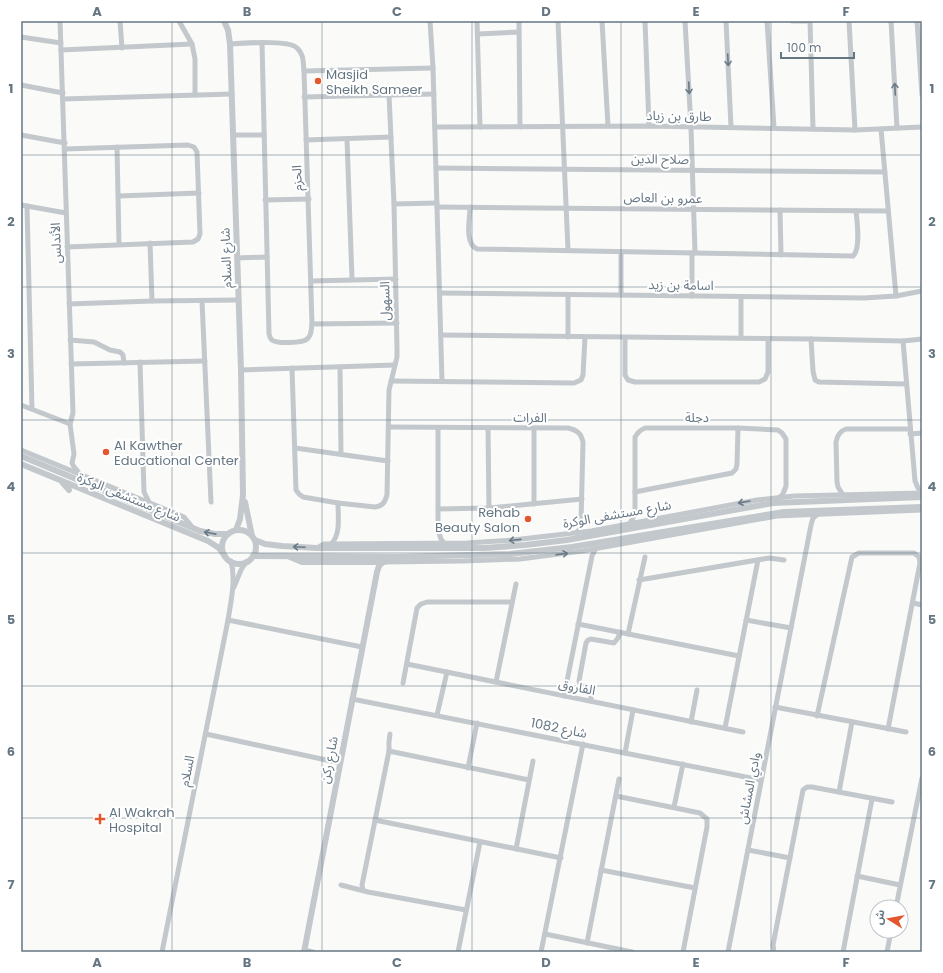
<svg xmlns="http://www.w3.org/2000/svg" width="943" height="973" viewBox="0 0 943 973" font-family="Poppins,'Noto Sans Arabic',sans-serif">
<rect width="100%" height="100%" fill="#fafaf8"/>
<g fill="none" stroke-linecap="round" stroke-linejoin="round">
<!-- minor -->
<g stroke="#c3c8cc" stroke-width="5">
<polyline points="60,21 73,413 70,424 74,454 72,463 74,467 80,474"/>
<polyline points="120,21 122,48"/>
<polyline points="179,21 192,44 195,59 195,95"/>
<polyline points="430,21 433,68 442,381"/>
<polyline points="477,21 480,127"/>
<polyline points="519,21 520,127"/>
<polyline points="558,21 568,250"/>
<polyline points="602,21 608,126"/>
<polyline points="645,21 649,126"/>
<polyline points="685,21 691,127 695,253"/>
<polyline points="726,21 731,127"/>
<polyline points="767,21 774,128"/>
<polyline points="792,21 810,21"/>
<polyline points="810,21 813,129"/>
<polyline points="849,21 855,130"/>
<polyline points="891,21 897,128"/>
<polyline points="917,21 922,95"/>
<polyline points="478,34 519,32"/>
<polyline points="21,37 61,43"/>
<path d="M 230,44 C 243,43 290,40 297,48 C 304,54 303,62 304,71 L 312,324 C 311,329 312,336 307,339 C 303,343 277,344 272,340 C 270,339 270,336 269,334 L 262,43"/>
<polyline points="61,50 192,44"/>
<polyline points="304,71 433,68"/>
<polyline points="21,85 63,93"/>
<polyline points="304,97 434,94"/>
<polyline points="63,99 232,94"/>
<polyline points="435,127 649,126 855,130 922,127"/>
<polyline points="881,129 896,296"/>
<polyline points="21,135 65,143"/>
<polyline points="233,135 264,135"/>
<polyline points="347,139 352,279"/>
<polyline points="306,140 391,137"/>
<polyline points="117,147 119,244"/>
<polyline points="65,149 188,145 194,147 197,152 200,234 198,239 193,242 67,247"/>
<polyline points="436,168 885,172"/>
<polyline points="119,196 199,193"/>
<polyline points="265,200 309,199"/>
<polyline points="394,204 437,203"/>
<polyline points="21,205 66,213"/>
<polyline points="27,206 32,409"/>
<polyline points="437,207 888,211"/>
<path d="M 470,207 C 470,219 464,243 477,249 L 853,256 C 861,249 857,221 856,211"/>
<polyline points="780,210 781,255"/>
<polyline points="150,243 152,301"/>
<polyline points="621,252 621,295"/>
<polyline points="237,258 267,257"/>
<polyline points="311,281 396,279"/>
<polyline points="440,293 864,298 896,296 922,291"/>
<polyline points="568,295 568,337"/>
<polyline points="692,296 692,253"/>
<polyline points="741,297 741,338"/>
<polyline points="202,301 211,502"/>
<polyline points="69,304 152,301 238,300"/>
<polyline points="312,324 397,323"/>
<polyline points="441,335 811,339 903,341 922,339"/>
<polyline points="625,338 625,375 628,380 635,382 759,382 765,379 768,372 768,339"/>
<polyline points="811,339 813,371 815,380 819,382 906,384"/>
<polyline points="70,340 94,342 110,350 120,352 123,355 124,363"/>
<polyline points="903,341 915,481 918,488 922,492"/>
<polyline points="140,362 144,492 149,502"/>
<polyline points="71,364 205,361"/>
<polyline points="340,367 341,454"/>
<path d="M 292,368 L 296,490 L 299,494 L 303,497 L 338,503 L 375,507 C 383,506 385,502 387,495 L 389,390 L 397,357 L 397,348 L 394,204 L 389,95"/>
<polyline points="241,370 395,365"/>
<polyline points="391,381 574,383 581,380 583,375 585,337"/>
<polyline points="21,405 70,424"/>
<path d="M 389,427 L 568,428 C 577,430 581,433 583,442 L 581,522 L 579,530 L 576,533"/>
<polyline points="438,428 438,530 441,539 444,543"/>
<polyline points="488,428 489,508"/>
<polyline points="534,429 534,504"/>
<polyline points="910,434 922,433"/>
<polyline points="295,448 388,461"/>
<polyline points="21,450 184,517 193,528"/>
<polyline points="635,492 732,473 736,469 737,464 738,428"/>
<path d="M 843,495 L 838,487 L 837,482 L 836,442 C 837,436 840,431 846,429 L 910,429"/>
<polyline points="438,509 489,508 582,499"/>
<path d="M 630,523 L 634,516 L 635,512 L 635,437 C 638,432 640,430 645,428 L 738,428 L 778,430 L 782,433 L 786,439 L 786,486 L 783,494 L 779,498"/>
<path d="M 331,544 C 341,535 338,516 338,503"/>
<polyline points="317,548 324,544 467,543 513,540 591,531 757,500 794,496 922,493"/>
<polyline points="383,562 463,561 520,559 582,551 777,516 922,510"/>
<polyline points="639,580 769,558 784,560"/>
<polyline points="234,587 241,570 246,562"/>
<polyline points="913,603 922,605"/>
<polyline points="228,620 362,647"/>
<polyline points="746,620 791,628"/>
<polyline points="578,624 739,656"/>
<polyline points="628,634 645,557"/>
<polyline points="407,664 743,732"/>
<polyline points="496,682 516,584"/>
<polyline points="403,683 417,608 421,604 427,602 512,602"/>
<polyline points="564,696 592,556 596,548"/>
<polyline points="352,699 761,780"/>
<path d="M 591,701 L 591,690 C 587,686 580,687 579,681 L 586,643 L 588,640 L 591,639 L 614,643 L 618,638 L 620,632"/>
<polyline points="775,707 906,732"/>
<polyline points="437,715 447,672"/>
<polyline points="817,716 852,557 859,553 914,553 919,557 920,563 888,729"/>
<polyline points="691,722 697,690"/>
<polyline points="725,728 758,560"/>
<polyline points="206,734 340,763"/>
<polyline points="389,751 529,780"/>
<polyline points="625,753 633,710"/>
<polyline points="468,768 477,723"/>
<polyline points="839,792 852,722"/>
<polyline points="616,796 700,813 707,819 707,827 683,952"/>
<polyline points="674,807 683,764"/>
<polyline points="375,820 561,858"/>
<polyline points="516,849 533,761"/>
<polyline points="748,850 790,858"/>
<polyline points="601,870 695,888"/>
<polyline points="857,876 900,885"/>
<polyline points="341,885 368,892 466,910"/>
<polyline points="363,890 362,885 389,751 389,742 390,734"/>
<polyline points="896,907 922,778"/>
<polyline points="545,934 632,952"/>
<polyline points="587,943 619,779"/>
<polyline points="304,950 313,952"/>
<path d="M 162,952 L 228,620 C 231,601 236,580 231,561"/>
<polyline points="458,952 480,842"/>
<polyline points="541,952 583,744"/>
<polyline points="728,952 811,525 813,518 818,514"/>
<polyline points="774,952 773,945 803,790 807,787 812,787 892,802"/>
<polyline points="843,952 872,799"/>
<polyline points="887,952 891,931"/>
</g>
<!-- tertiary -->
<g stroke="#c3c8cc" stroke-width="6">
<polyline points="224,21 228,30 230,44 241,370 243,495 240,519 236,530"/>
<polyline points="21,456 200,531 215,534 228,534"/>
<polyline points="21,464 208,541 219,548 225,556"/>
<polyline points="62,482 69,490"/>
<polyline points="245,502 252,536"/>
<circle cx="239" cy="547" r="17"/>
<polyline points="255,540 265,544 282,546 317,548 485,548 525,545 567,540 773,503 922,497"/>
<polyline points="253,556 396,557 510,554 572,547 784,512 922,507"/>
<polyline points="290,557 302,562 384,562"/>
<polyline points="304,952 377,572 379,566 383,562"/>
</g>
</g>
<!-- one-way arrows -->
<defs><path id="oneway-shaft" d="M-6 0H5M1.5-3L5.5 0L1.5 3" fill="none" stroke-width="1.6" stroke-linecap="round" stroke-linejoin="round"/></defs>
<g stroke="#6a7a87">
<use href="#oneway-shaft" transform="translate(728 60) rotate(87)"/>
<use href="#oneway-shaft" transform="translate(689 88) rotate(87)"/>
<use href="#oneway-shaft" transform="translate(895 89) rotate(-93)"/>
<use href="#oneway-shaft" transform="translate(744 502) rotate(170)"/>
<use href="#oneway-shaft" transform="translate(210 533) rotate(-169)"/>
<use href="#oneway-shaft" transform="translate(515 540) rotate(174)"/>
<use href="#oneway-shaft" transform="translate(299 547) rotate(-177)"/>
<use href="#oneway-shaft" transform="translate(562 554) rotate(-7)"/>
</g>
<!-- grid -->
<path fill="none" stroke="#657683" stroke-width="1" stroke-opacity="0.55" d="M 172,21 L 172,952M 322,21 L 322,952M 472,21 L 472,952M 621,21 L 621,952M 771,21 L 771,952M 21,155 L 922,155M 21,287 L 922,287M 21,420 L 922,420M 21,553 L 922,553M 21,686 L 922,686M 21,818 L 922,818"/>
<!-- markers -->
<g fill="#e4572e" stroke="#fff" stroke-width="1.5">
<circle cx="318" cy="81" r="4"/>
<circle cx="106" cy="452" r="4"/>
<circle cx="528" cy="519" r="4"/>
<path d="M98 813h4v4h4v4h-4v4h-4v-4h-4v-4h4z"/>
</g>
<g text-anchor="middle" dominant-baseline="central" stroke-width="4" stroke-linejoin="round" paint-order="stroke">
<!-- poi labels -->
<g font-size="13" fill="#657683" stroke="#fff" text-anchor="start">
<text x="326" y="74">Masjid<tspan x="326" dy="15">Sheikh Sameer</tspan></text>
<text x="114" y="445">Al Kawther<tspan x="114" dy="15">Educational Center</tspan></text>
<text x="520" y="512" text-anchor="end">Rehab<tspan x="520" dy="15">Beauty Salon</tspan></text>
<text x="109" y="812">Al Wakrah<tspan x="109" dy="15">Hospital</tspan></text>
</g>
<!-- street labels -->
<g font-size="13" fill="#657683" stroke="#fff">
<text transform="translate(679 116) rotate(1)">طارق بن زياد</text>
<text transform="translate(660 159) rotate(1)">صلاح الدين</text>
<text transform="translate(297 178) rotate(-92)">الحزم</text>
<text transform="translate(663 198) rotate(1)">عمرو بن العاص</text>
<text transform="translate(56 243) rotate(-92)">الأندلس</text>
<text transform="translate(226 258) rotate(-92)">شارع السلام</text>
<text transform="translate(681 285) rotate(1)">اسامة بن زيد</text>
<text transform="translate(385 301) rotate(-91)">السهول</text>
<text x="530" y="417">الفرات</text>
<text x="697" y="417">دجلة</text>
<text transform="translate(129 497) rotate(22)">شارع مستشفى الوكرة</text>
<text transform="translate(617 514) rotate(-10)">شارع مستشفى الوكرة</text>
<text transform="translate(577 687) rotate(11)">الفاروق</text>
<text transform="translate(559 728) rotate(11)">شارع 1082</text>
<text transform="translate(329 760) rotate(-79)">شارع ركن</text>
<text transform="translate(187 771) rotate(-79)">السلام</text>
<text transform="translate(749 788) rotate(-79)">وادي المشاش</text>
</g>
</g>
<!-- border -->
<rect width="943" height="973" fill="none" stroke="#ffffff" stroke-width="44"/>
<!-- north arrow -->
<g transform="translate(889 919) rotate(281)"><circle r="19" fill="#ffffff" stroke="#c1c8cd"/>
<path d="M0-3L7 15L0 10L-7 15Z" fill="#e4572e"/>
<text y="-6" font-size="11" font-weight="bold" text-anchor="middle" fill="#657683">ش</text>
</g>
<!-- scale -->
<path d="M781 52v6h73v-6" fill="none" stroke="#657683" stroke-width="2"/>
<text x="787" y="52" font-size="12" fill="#657683" stroke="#ffffff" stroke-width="3" paint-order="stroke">100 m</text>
<rect x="22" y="22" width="899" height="929" fill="none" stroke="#657683" stroke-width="1.5"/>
<g font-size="13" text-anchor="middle" font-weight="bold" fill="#657683">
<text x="97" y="16">A</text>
<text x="247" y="16">B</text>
<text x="397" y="16">C</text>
<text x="546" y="16">D</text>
<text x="696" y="16">E</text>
<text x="846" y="16">F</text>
<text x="11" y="93">1</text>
<text x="932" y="93">1</text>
<text x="11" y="226">2</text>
<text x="932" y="226">2</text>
<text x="11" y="358">3</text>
<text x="932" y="358">3</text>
<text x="11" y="491">4</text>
<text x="932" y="491">4</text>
<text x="11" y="624">5</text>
<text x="932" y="624">5</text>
<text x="11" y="756">6</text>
<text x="932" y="756">6</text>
<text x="11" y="889">7</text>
<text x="932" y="889">7</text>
<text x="97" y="967">A</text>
<text x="247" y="967">B</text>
<text x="397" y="967">C</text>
<text x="546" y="967">D</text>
<text x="696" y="967">E</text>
<text x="846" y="967">F</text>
</g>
</svg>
